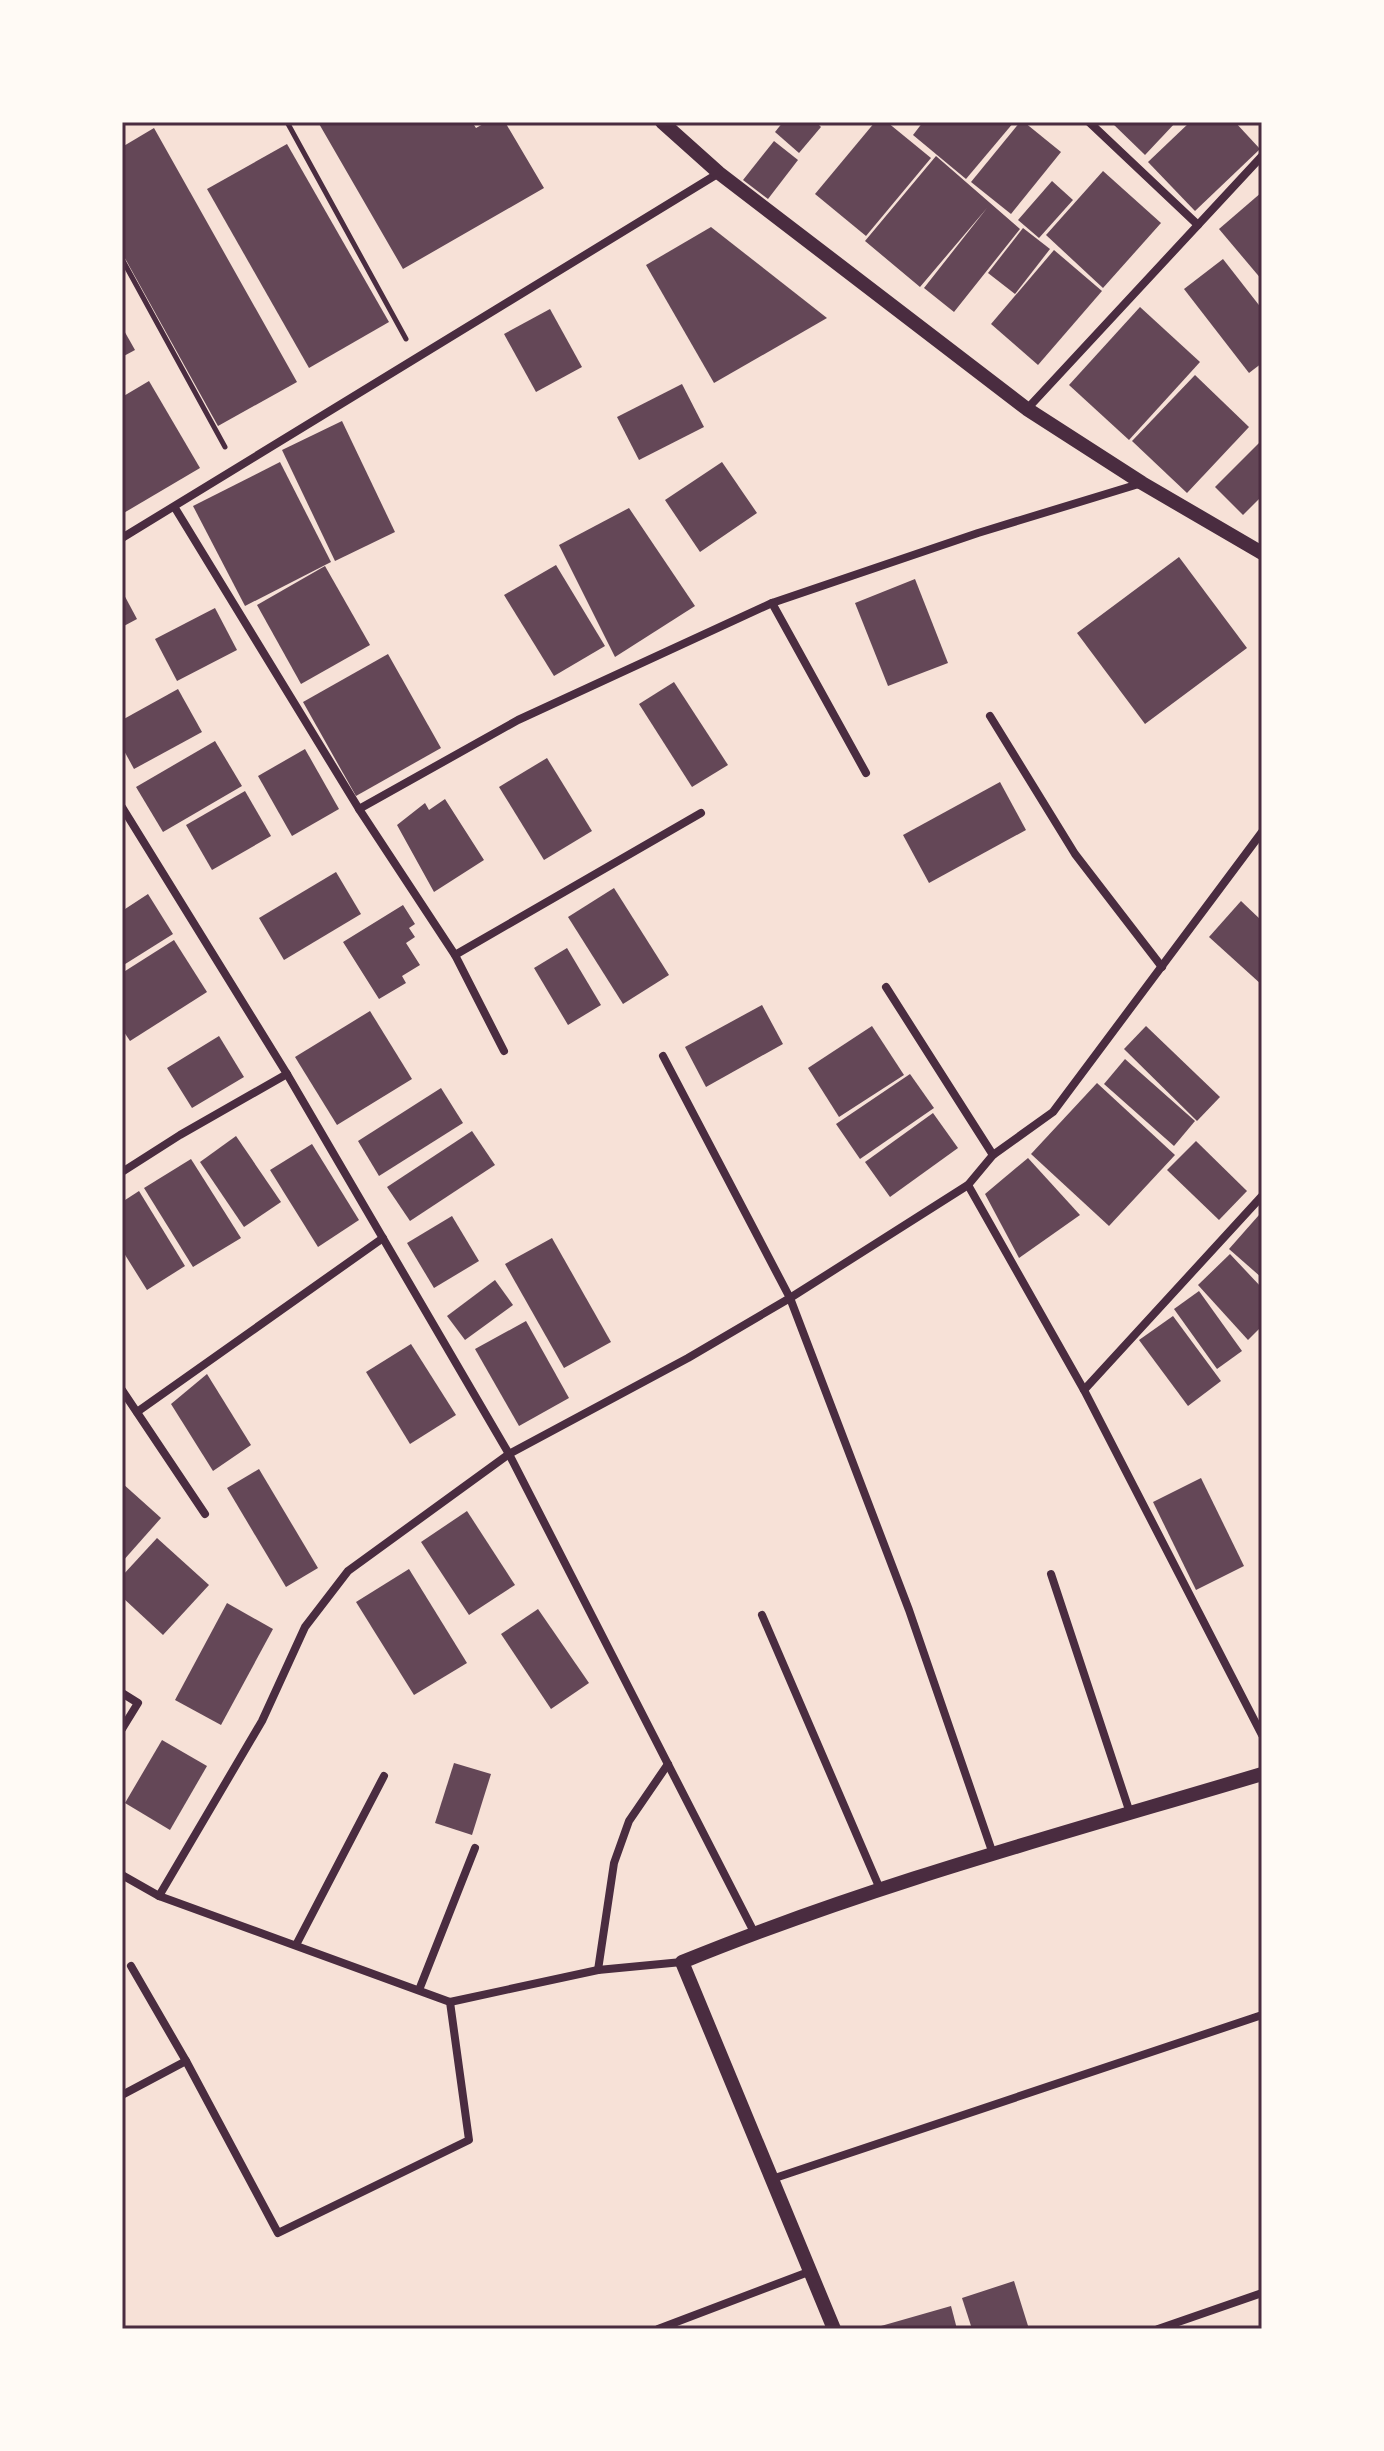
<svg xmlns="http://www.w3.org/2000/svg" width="1384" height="2451" viewBox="0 0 1384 2451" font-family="'Fira Sans Condensed',sans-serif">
<rect width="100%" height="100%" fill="#f7e1d7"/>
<!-- building -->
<g fill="#644757">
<polygon points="318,122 472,122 476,128 487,122 505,122 544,188 403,269"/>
<polygon points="783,122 816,122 821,127 799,153 775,132"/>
<polygon points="875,122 887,122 931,158 866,236 815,194"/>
<polygon points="923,122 1014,122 966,179 913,135"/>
<polygon points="1020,122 1024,122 1061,152 1011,214 971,182"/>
<polygon points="1111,122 1176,122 1145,155"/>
<polygon points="1190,122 1235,122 1260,149 1195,211 1148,162"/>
<polygon points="154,128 297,382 218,426 122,253 122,147"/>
<polygon points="774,141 798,160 768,199 743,180"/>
<polygon points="287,144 389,322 309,368 207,189"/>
<polygon points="936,156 1020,229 954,312 924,288 987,208 920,287 865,241"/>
<polygon points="1103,171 1161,223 1103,288 1046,235"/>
<polygon points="1052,181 1073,200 1039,238 1018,220"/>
<polygon points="1262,192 1262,280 1219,229"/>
<polygon points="711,227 827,318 714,383 646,265"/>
<polygon points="1023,228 1050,249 1015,294 988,273"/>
<polygon points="1054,250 1102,291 1038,365 991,324"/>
<polygon points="1223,259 1262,309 1262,363 1249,373 1184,289"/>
<polygon points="1140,307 1200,362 1129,440 1069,385"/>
<polygon points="550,309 582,367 536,392 504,334"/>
<polygon points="122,327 135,350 122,357"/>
<polygon points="1195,375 1249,427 1187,493 1132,441"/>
<polygon points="149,381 200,468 122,514 122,397"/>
<polygon points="682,384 704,427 639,460 617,417"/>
<polygon points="342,421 395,532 335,561 282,450"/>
<polygon points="1262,440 1262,496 1243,515 1215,487"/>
<polygon points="280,462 331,562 245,606 193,506"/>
<polygon points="722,462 757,513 700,552 665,500"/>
<polygon points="629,508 695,606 615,657 559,545"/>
<polygon points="1179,557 1247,648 1145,724 1077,633"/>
<polygon points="556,565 605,646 554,676 504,595"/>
<polygon points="325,566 370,645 301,684 257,605"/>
<polygon points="915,579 948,663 888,686 855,603"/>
<polygon points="122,591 137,619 122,627"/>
<polygon points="215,608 237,650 177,681 155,639"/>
<polygon points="388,654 441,748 356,796 303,702"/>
<polygon points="674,682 728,765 692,787 639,704"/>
<polygon points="178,689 202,732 134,769 122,747 122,720"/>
<polygon points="215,741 242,786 163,832 136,787"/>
<polygon points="305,749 339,809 292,836 258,776"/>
<polygon points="547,758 592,831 544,860 499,787"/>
<polygon points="1000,782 1026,830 929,883 903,835"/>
<polygon points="245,791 271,836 212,870 186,825"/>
<polygon points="445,799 484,860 434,892 397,825 425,803 429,810"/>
<polygon points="336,872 361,914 284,960 259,918"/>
<polygon points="614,888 669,975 623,1004 568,917"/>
<polygon points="148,894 173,934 122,966 122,911"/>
<polygon points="1241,901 1262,921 1262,985 1209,937"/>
<polygon points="403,905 415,924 409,928 415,937 406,943 420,965 402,976 406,983 379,999 343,942"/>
<polygon points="174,940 207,992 130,1041 122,1029 122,973"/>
<polygon points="567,948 601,1005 568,1025 534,968"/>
<polygon points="762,1005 783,1044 706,1087 685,1047"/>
<polygon points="370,1011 412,1079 337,1125 295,1057"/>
<polygon points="872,1026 904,1075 839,1117 808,1068"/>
<polygon points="1146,1026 1220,1097 1197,1121 1124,1049"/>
<polygon points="219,1036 244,1077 192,1108 167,1068"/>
<polygon points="1125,1059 1195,1121 1174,1146 1104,1084"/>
<polygon points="910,1074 934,1108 860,1159 836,1124"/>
<polygon points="1097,1083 1175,1155 1109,1226 1031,1154"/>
<polygon points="441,1088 463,1123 379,1176 358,1141"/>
<polygon points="933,1113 958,1148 890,1197 865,1162"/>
<polygon points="472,1131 495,1165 410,1221 387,1187"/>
<polygon points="236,1136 281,1202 244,1227 200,1162"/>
<polygon points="1196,1141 1247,1191 1219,1220 1167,1170"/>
<polygon points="312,1144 359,1220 318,1247 270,1170"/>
<polygon points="1028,1158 1080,1215 1019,1258 985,1194"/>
<polygon points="191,1159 241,1238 193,1267 144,1188"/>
<polygon points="139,1191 185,1266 147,1290 122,1250 122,1202"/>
<polygon points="1259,1215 1262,1217 1262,1278 1229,1249"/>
<polygon points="452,1216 479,1261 434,1288 407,1243"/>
<polygon points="552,1238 611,1342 564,1368 505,1264"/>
<polygon points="1230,1254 1262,1288 1262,1326 1248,1340 1198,1285"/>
<polygon points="495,1280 513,1305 465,1340 447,1316"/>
<polygon points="1199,1291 1242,1351 1217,1369 1174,1309"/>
<polygon points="1173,1316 1221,1381 1188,1406 1139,1340"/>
<polygon points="526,1321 569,1398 519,1426 475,1349"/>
<polygon points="411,1344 456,1415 410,1444 366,1372"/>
<polygon points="207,1374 251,1445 213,1471 171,1404"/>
<polygon points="259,1469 318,1568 286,1587 227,1488"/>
<polygon points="1201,1478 1244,1566 1196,1590 1153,1502"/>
<polygon points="122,1483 161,1518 122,1562"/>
<polygon points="467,1511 515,1585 469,1615 421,1542"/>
<polygon points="157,1538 209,1585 163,1635 122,1597 122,1576"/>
<polygon points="409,1569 467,1663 414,1695 356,1602"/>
<polygon points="227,1603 273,1629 221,1725 175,1700"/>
<polygon points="538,1609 589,1683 551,1709 501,1634"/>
<polygon points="162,1740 207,1766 170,1830 125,1803"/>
<polygon points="454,1763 491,1774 472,1835 435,1823"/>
<polygon points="1014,2281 1029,2329 972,2329 962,2298"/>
<polygon points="951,2306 957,2329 874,2329 874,2328"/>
</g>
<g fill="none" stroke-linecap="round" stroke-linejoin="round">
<!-- path -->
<g stroke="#4a2c40" stroke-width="5">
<polyline points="287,122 406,339"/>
<polyline points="122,259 225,447"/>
</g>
<!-- minor -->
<g stroke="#4a2c40" stroke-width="8">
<polyline points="1089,122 1198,225"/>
<polyline points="1027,409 1262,156"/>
<polyline points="175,508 359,809 455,955 701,813"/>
<polyline points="122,538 719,173"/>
<polyline points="772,603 866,773"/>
<polyline points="990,716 1075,854 1162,967"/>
<polyline points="122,807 287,1074 509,1454 754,1932"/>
<polyline points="359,809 518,720 772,603 978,533 1142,483"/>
<polyline points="455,955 504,1051"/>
<polyline points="886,987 993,1155"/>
<polyline points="663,1056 790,1298 909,1610 993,1854"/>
<polyline points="122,1172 180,1135 287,1074"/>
<polyline points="968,1185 1084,1390 1262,1735"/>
<polyline points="122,1390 205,1514"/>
<polyline points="1084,1390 1262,1196"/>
<polyline points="137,1412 383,1238"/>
<polyline points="1051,1574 1130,1813"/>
<polyline points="762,1615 880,1889"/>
<polyline points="122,1693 138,1703 122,1729"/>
<polyline points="122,1875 159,1896 450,2002 598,1970 682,1962"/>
<polyline points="159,1896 262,1721 305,1627 348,1571 509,1454 688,1358 790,1298 968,1185 993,1155 1053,1112 1262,832"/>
<polyline points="296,1945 384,1776"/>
<polyline points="131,1966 186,2061 278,2233 469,2140 450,2002"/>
<polyline points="598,1970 614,1863 629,1821 668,1764"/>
<polyline points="419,1990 475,1848"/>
<polyline points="122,2095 186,2061"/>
<polyline points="772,2179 1262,2015"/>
<polyline points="658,2329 811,2271"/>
<polyline points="1158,2329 1262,2293"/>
</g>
<!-- tertiary -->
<g stroke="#4a2c40" stroke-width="14">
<polyline points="662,122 719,173 1027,409 1142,483 1262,553"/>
<path d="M 834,2329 L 682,1962 C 870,1885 1068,1832 1262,1774"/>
</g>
</g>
<!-- border -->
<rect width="1384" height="2451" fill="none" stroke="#fffaf5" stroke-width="248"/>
<rect x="124" y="124" width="1136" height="2203" fill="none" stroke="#4a2c40" stroke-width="3"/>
</svg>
